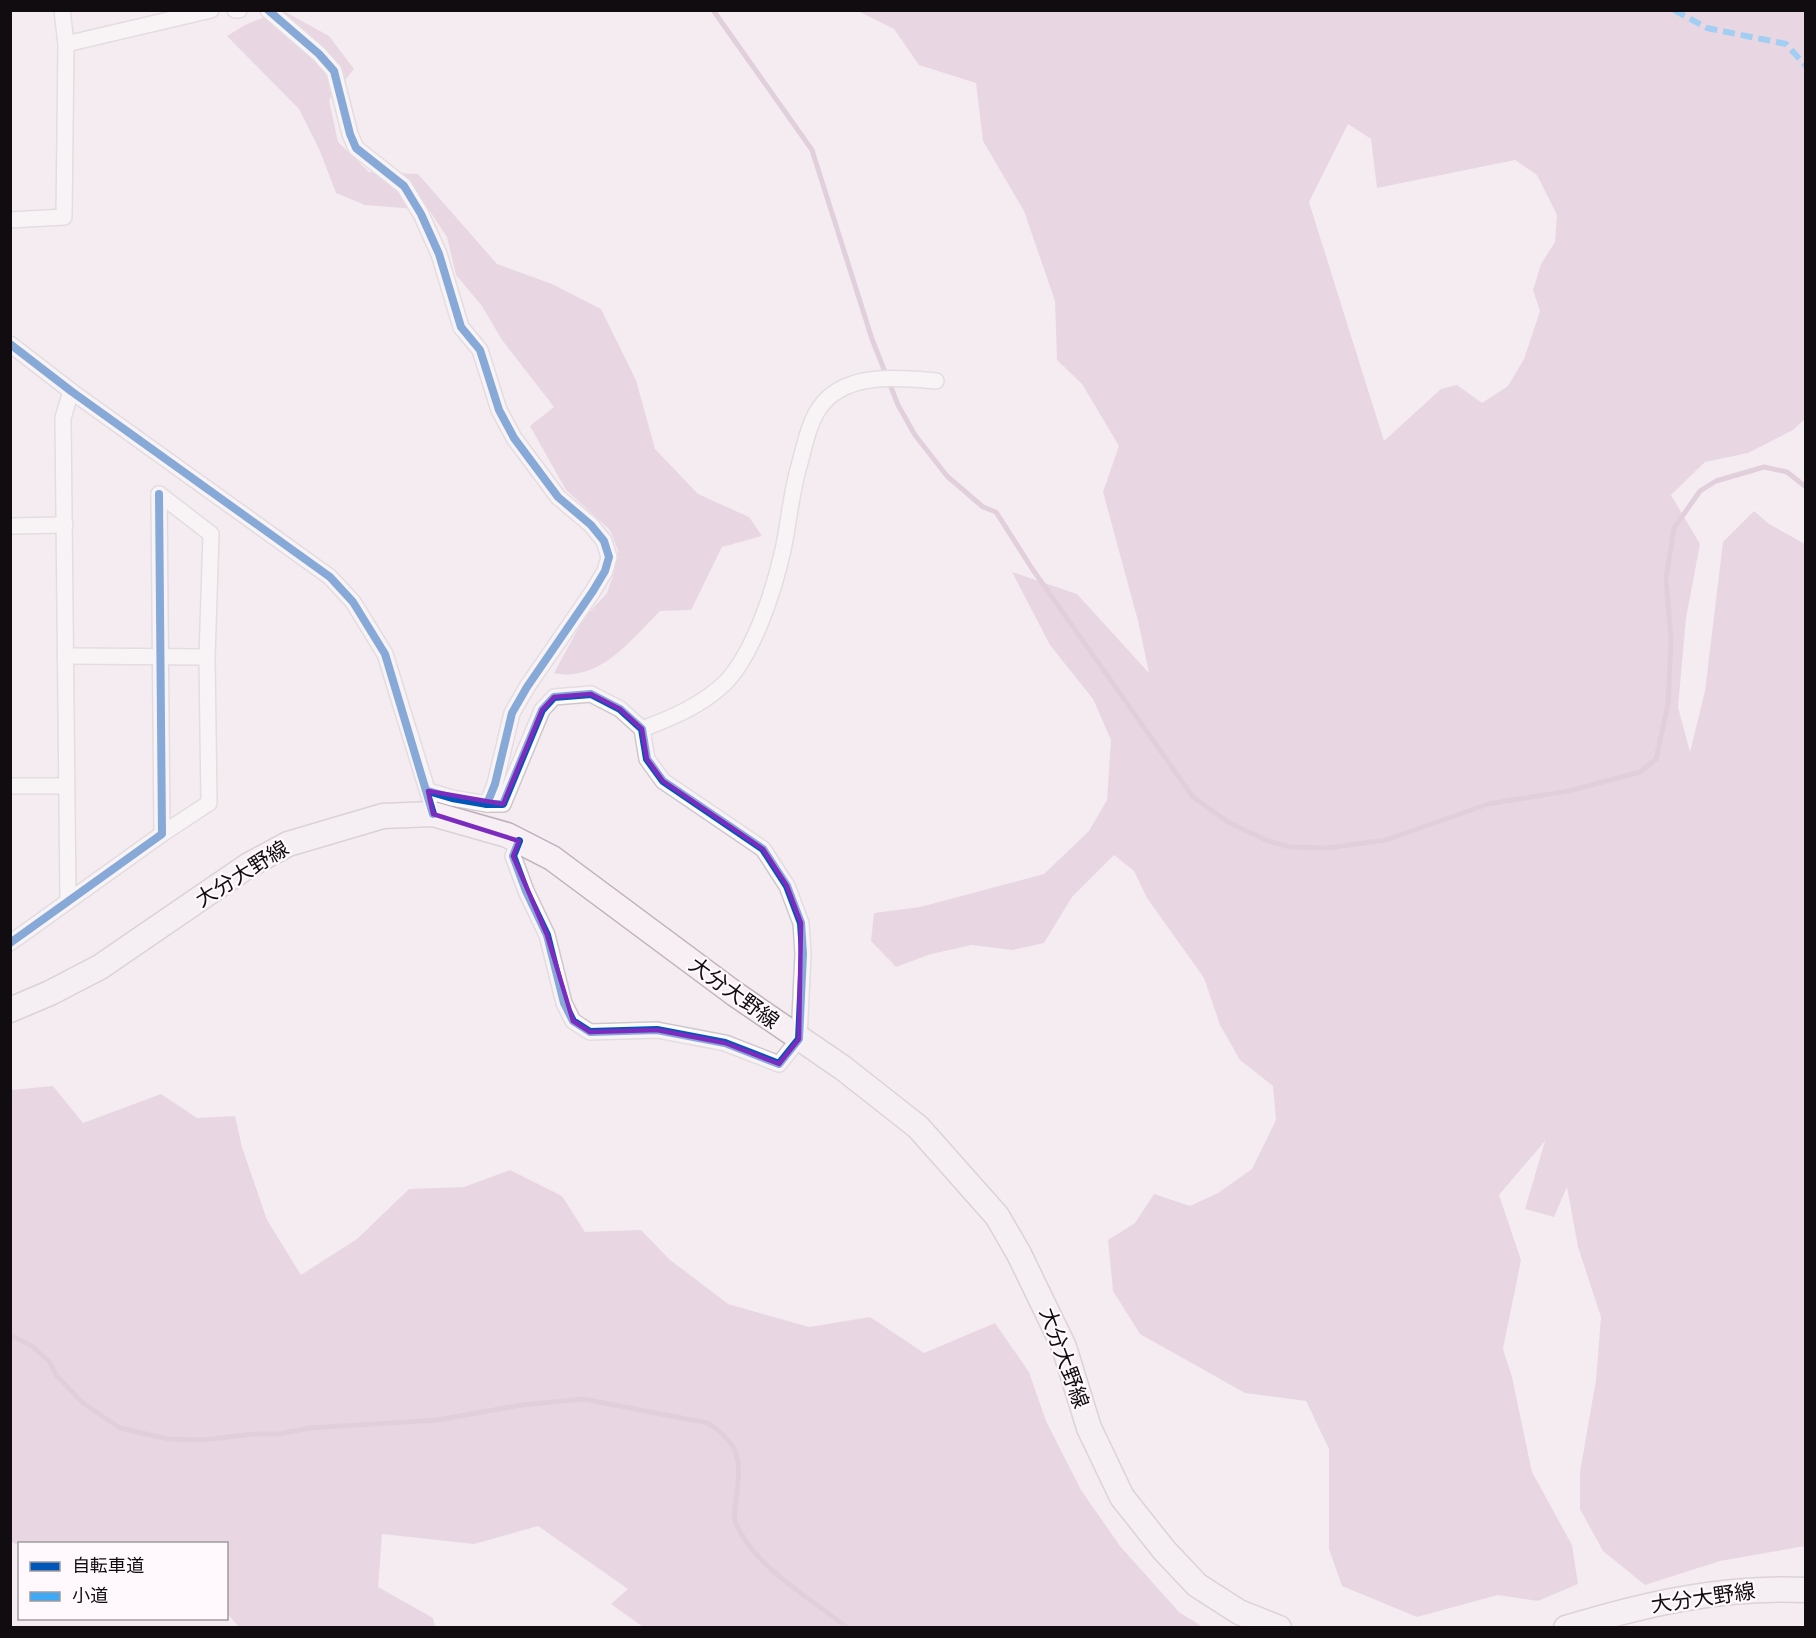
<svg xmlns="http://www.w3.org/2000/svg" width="1816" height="1638" viewBox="0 0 1816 1638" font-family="'Fira Sans Condensed','Noto Sans JP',sans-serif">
<rect width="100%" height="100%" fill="#f4ecf1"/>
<!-- forest -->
<g fill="#d9bdd0" fill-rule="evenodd">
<path d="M 282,10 L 329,36 L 354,69 L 329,100 L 338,142 L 369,172 L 418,174 L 497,264 L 552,284 L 601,309 L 636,380 L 655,449 L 698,494 L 749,517 L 762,536 L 722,547 L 691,610 L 660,611 C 631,640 599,683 554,673 L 584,618 L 607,593 L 614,573 L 618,551 L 610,530 L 566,490 L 530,426 L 554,407 L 502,340 L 482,306 L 456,275 L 447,237 L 429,210 L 365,205 L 336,193 L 320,151 L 299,109 L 227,36 L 245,25 Z"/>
<path d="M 858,11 L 1805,11 L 1805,419 L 1793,430 L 1748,453 L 1705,462 L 1671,495 L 1700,544 L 1686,618 L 1678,707 L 1690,752 L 1705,691 L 1723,542 L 1754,511 L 1769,524 L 1805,544 L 1805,1546 L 1720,1561 L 1645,1585 L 1603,1551 L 1580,1509 L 1580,1472 L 1596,1380 L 1601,1317 L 1578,1247 L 1567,1187 L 1554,1217 L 1525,1209 L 1545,1141 L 1499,1195 L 1521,1260 L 1503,1349 L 1512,1377 L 1532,1472 L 1572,1545 L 1578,1584 L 1538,1601 L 1498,1595 L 1417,1617 L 1342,1586 L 1329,1549 L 1329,1449 L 1306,1401 L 1245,1393 L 1140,1334 L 1113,1291 L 1108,1240 L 1135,1223 L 1154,1194 L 1190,1206 L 1218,1193 L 1252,1169 L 1276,1120 L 1273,1086 L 1240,1060 L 1220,1025 L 1204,978 L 1147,898 L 1134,871 L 1114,855 L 1072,897 L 1044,943 L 1012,950 L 972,945 L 931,954 L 896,967 L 871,941 L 874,913 L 920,907 L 1044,874 L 1089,831 L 1107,800 L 1111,740 L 1093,699 L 1050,645 L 1012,572 L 1077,594 L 1149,673 L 1138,621 L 1103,492 L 1119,446 L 1082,384 L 1057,360 L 1055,301 L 1024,211 L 983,141 L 976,83 L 919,65 L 894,29 ZM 1348,124 L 1371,139 L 1377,188 L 1515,160 L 1537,175 L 1557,215 L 1555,242 L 1541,264 L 1533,290 L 1540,311 L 1524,359 L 1508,386 L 1482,403 L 1457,385 L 1441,389 L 1384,441 L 1309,202 Z"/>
<polygon points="53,1086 83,1123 161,1094 197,1118 235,1116 242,1147 267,1220 301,1275 357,1239 409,1189 464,1187 510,1170 562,1196 585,1232 641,1230 669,1259 728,1304 809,1327 870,1317 924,1353 995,1323 1029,1372 1046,1421 1081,1490 1120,1546 1179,1612 1203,1627 643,1627 611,1604 628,1589 538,1526 474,1544 382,1534 378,1587 433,1618 435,1627 239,1627 227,1613 226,1544 19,1545 11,1542 11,1090"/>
</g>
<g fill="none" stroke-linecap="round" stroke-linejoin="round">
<!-- stream -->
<g stroke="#cdacc3" stroke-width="5">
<polyline points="713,10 812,150 872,339 898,405 915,435 947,476 983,507 996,512 1033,570 1193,797 1228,822 1268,841 1290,847 1327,848 1386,840 1488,804 1569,791 1640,772 1656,759 1668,704 1671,638 1666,579 1674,528 1700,491 1716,481 1764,467 1787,472 1806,487"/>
<path d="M 10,1335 L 32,1346 L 49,1361 L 56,1375 L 83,1403 L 120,1428 L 168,1439 L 202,1440 L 254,1434 L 279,1434 L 310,1428 L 437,1420 L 522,1405 L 583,1399 L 708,1423 C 744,1447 740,1463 736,1502 C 735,1508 733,1516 735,1521 C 754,1568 810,1597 847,1628"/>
</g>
<defs>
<g id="street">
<polyline points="235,10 239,10"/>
<polyline points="268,10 319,54 334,71 350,134 356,148 404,186 421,214 439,254 461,327 480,350 499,410 514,438 558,497 591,525 604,541 609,557 605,571 593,591 527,687 512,713 495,784 487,804 452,798 428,791"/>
<polyline points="66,44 211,10"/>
<polyline points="10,220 64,217 66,44 62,10"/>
<polyline points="10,344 71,391 330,577 353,602 385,654 430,799"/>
<polyline points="159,494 211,534 207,657 209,803 162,834"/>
<polyline points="10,526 65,525"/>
<polyline points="65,656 207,657"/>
<path d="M 642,729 C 672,718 702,705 725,683 C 754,653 774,590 783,550 C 789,522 791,493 799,466 C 805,445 809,419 824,402 C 851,372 900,378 936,381"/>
<polyline points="10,786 65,786"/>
<polyline points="487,804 503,804 542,710 554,697 591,694 620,709 642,729 647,759 663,781 763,849 787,886 801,923 803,954 799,1039 779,1064 725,1043 657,1030 590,1032 573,1021 564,1003 547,935 526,891 513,856 519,841"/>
<polyline points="68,901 63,418 71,391"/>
<polyline points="10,943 162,834 159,494"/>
</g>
<g id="primary">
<polyline points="10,1010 50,993 100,967 249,865 288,844 383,816 433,814 507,835 552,858 735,994 843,1068 918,1127 997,1216 1019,1254 1064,1347 1089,1428 1122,1497 1164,1550 1197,1585 1239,1612 1279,1628"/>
<path d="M 1566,1628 C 1645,1604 1723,1586 1806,1590"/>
</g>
</defs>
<!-- street casing -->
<use href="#street" stroke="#cec8cc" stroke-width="18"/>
<!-- primary casing -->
<use href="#primary" stroke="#bfb0bb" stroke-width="27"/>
<!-- street -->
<use href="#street" stroke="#fdfcfd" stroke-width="15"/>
<!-- primary -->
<use href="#primary" stroke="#f7eff4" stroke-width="24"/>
<!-- quiet -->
<polyline stroke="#3fa9f5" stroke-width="6" stroke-dasharray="12 6" stroke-linecap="butt" points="1674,10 1707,28 1786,44 1806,66"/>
<defs>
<g id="cycleway">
<polyline points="268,10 319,54 334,71 350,134 356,148 404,186 421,214 439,254 461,327 480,350 499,410 514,438 558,497 591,525 604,541 609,557 605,571 593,591 527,687 512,713 495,784 487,804 452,798 428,791"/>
<polyline points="10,344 71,391 330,577 353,602 385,654 433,814"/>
<polyline points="487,804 503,804 542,710 554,697 591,694 620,709 642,729 647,759 663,781 763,849 787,886 801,923 803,954 799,1039 779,1064 725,1043 657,1030 590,1032 573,1021 564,1003 547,935 526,891 513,856 519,841"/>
<polyline points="10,943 162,834 159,494"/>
</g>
</defs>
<!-- cycleway casing -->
<use href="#cycleway" stroke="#fff8fd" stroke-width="11"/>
<!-- cycleway -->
<use href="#cycleway" stroke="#0057b8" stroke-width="8"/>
</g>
<!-- marked area -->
<path d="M0 0H1816V1638H0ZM 591,694 L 620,709 L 642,729 L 647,759 L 663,781 L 763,849 L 787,886 L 801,923 L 799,1039 L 779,1064 L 725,1043 L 657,1030 L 590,1032 L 573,1021 L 547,935 L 513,856 L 519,841 L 433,814 L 428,791 L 503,804 L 542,710 L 554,697 Z" fill="#f4ecf1" fill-opacity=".55" fill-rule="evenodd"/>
<path fill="none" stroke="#7b2cbf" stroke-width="4.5" stroke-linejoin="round" d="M 591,694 L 620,709 L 642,729 L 647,759 L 663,781 L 763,849 L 787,886 L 801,923 L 799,1039 L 779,1064 L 725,1043 L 657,1030 L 590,1032 L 573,1021 L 547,935 L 513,856 L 519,841 L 433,814 L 428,791 L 503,804 L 542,710 L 554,697 Z"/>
<g text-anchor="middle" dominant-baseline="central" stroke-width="4.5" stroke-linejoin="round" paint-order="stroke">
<!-- street labels -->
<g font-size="21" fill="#110c0f" stroke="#fff8fd">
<text transform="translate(242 874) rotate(-32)">大分大野線</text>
<text transform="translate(734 993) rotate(36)">大分大野線</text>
<text transform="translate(1064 1358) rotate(70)">大分大野線</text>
<text transform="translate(1703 1598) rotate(-8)">大分大野線</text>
</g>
</g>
<!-- border -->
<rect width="1816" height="1638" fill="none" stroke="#110c0f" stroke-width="24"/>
<!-- legend -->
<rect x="18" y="1542" width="210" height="78" fill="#fff8fd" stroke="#a09a9e" stroke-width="1.5"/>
<rect x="30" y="1562" width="30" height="9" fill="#0057b8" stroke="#a09a9e" stroke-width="1.5"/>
<text x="72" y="1572" font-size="18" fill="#110c0f">自転車道</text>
<rect x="30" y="1592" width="30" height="9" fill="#3fa9f5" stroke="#a09a9e" stroke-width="1.5"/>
<text x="72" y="1602" font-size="18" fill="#110c0f">小道</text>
</svg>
